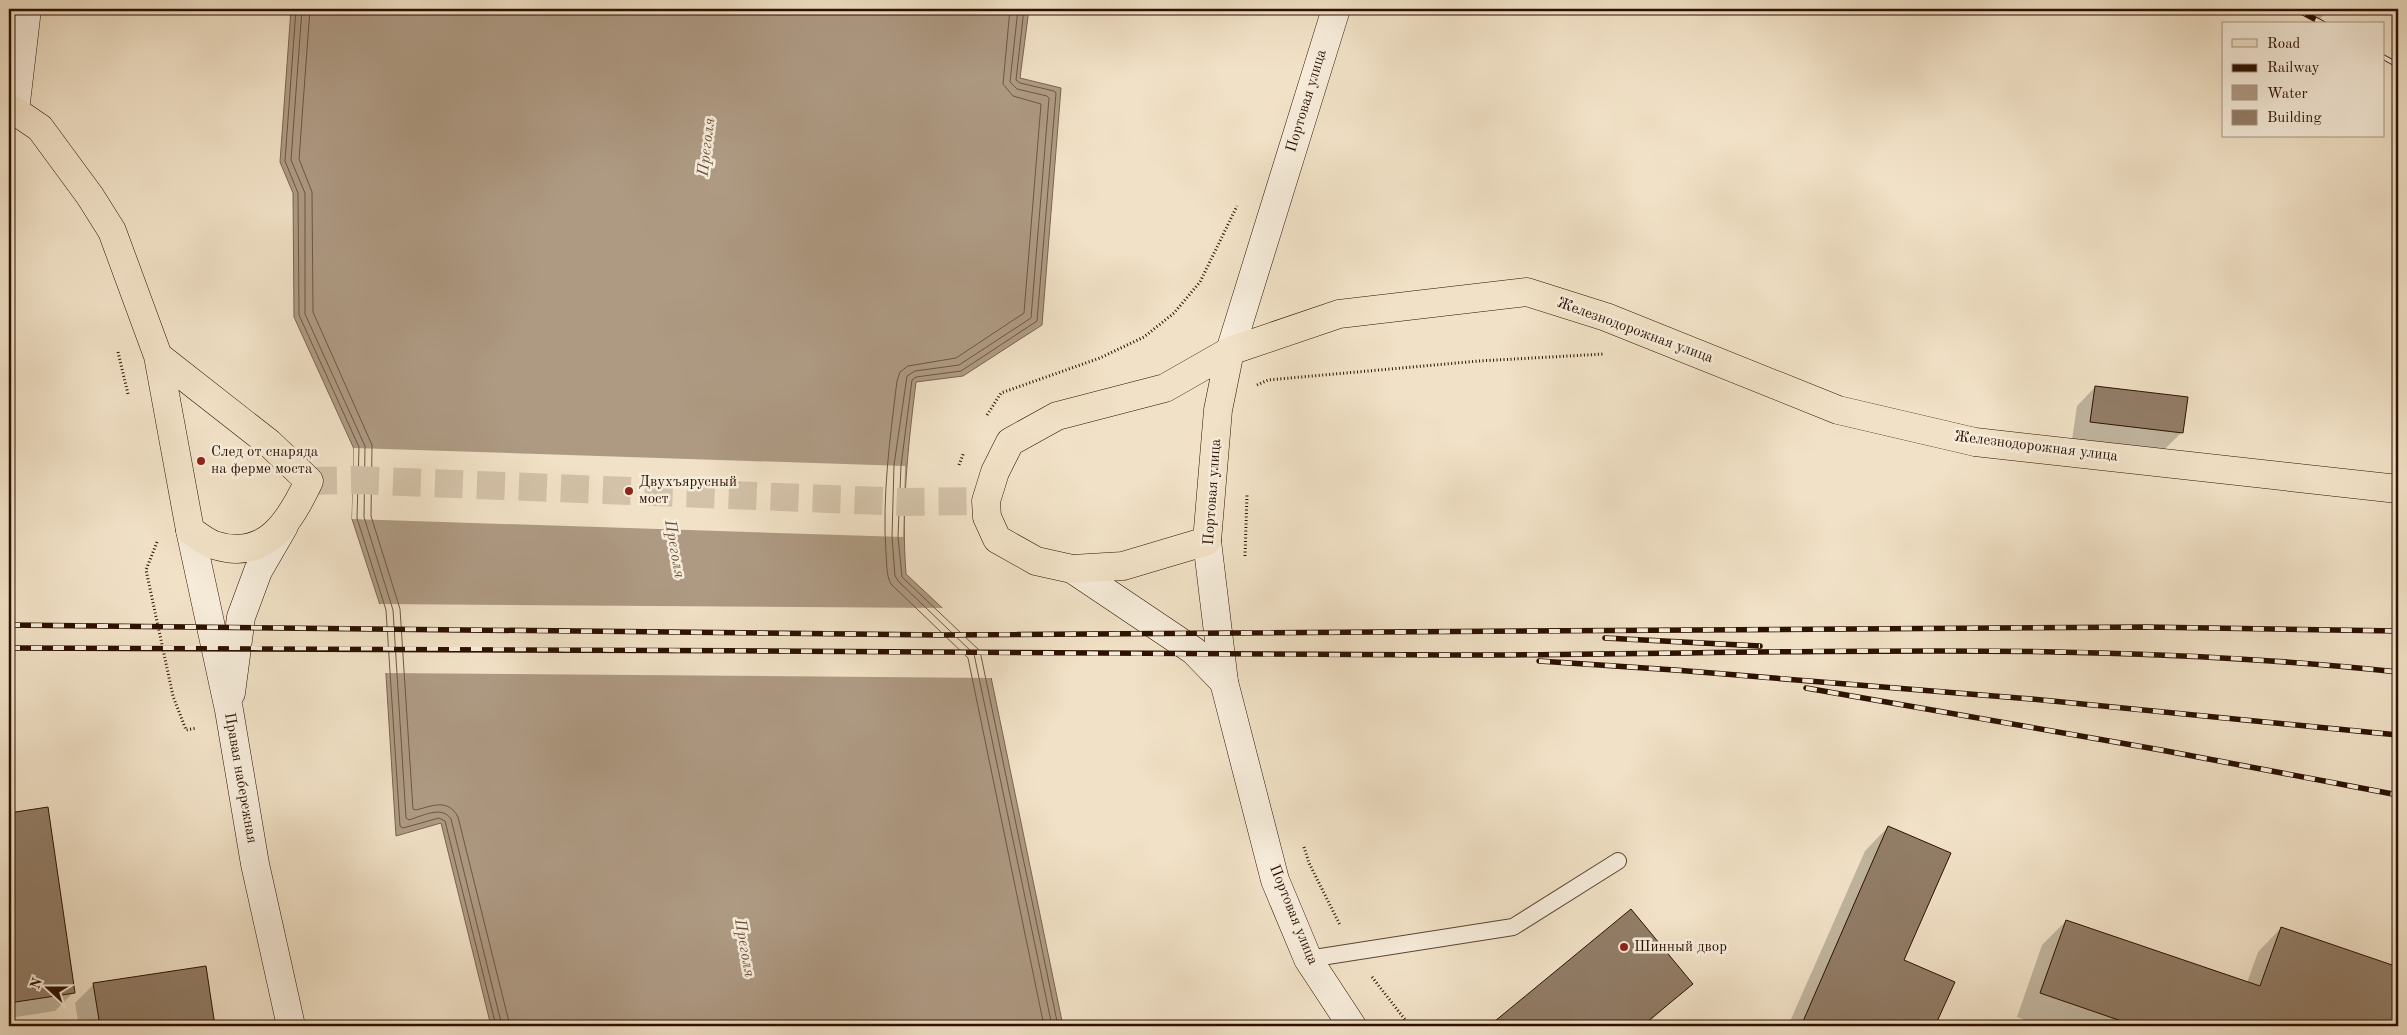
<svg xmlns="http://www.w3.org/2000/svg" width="2407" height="1035" viewBox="0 0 2407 1035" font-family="'Old Standard TT',serif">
<rect width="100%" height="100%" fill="#f1e1c6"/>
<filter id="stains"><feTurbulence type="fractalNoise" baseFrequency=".004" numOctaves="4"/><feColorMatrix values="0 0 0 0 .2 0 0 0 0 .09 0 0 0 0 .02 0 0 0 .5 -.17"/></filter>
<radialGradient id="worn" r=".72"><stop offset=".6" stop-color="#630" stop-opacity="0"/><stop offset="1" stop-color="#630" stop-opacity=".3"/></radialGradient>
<!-- water -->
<path fill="#ae9a83" stroke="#7a634f" d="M 291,9 L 1029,9 L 1020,78 L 1061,88 L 1042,325 L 963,376 L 916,382 C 908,447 901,509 906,574 L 985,648 L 1063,1026 L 491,1026 L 441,823 L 396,836 L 382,611 L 352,519 L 354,449 L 294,317 L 293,193 L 280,162 Z"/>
<!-- pier -->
<g fill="#f1e1c6">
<polygon points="354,448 905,466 903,537 352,519"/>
<polygon points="377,604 946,608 987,646 993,678 383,673 379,611"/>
</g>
<!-- shadow -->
<g fill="#0003">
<polygon points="2299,9 2329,9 2319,20"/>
<polygon points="2388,9 2398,9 2398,15"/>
<polygon points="2095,387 2182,432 2163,451 2072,440 2077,406"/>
<polygon points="47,809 74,992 55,1011 9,1018 9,814"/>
<polygon points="1888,827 1903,960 1953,982 1934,1026 1788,1026 1865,851"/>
<polygon points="1631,911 1691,984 1645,1026 1491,1026"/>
<polygon points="2066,921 2247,983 2258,952 2281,928 2398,969 2398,1026 2044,1026 2017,1017 2042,945"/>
<polygon points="205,968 214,1026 79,1026 75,1003 94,984"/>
</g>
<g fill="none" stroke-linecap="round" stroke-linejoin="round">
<!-- shore -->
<g stroke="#6d5642" stroke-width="1">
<polyline points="296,9 285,161 298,193 299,315 359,447 357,518 386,610 400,826 403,828 439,818 445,821 496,1026"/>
<path d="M 302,9 L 291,160 L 305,193 L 305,314 L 365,446 L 364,517 L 393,610 L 406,818 L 409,820 C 422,816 442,805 451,819 L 502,1026"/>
<path d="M 310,9 L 299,159 L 312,192 L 313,312 L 372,445 L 371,516 L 400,609 L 413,809 L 416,810 C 432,806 448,798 458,817 L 510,1026"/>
<path d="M 1010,9 L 1003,84 L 1013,96 L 1041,104 L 1024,313 L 956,358 L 908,366 L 900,372 L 897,381 C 890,438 882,496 886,554 C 887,564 886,575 891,584 L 968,658 L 1044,1026"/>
<polyline points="1018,9 1010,82 1017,89 1047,96 1049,98 1031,318 959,365 915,371 907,376 894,465 892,537 895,576 899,582 974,654 1052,1026"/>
<polyline points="1024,9 1016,80 1020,83 1054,91 1056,93 1037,321 961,371 916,377 912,380 901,466 898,537 902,577 980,651 1058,1026"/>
</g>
</g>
<!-- building -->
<g fill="#927d67" stroke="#2c1100">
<polygon points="2095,386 2188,397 2183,433 2090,422"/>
<polygon points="48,807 75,993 9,1003 9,813"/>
<polygon points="1888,826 1951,853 1904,960 1955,982 1935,1026 1801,1026"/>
<polygon points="1631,909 1693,984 1642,1026 1489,1026"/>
<polygon points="2066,920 2260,986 2281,927 2398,967 2398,1026 2136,1026 2040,993"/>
<polygon points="206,966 215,1026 100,1026 93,983"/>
</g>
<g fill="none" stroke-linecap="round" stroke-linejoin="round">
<!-- primary-tunnel -->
<polyline stroke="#d3c2a8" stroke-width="28" stroke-dasharray="28 14" stroke-linecap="butt" points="309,481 354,480 905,502 986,501"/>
<defs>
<polyline id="lane" points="1308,959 1513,927 1618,861"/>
<g id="secondary">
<polyline points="15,111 27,9"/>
<polyline points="1230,351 1336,9"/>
<polyline points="190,530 229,710 255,864 291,1026"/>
<polyline points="1207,541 1224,682 1275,880 1308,959 1352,1026"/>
<polyline points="1072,569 1194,651 1224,682"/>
<polyline points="231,693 241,617 258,571 284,526"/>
</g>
<g id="primary">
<path d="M 9,109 L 15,111 L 40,128 L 90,196 L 112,231 L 158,356 L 190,530 C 197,535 206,542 214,545 C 266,562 290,521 309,481 L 269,443 L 158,356"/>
<polyline points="1230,351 1218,410 1207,541 1123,566 1072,569 1036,561 997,539 987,517 986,501 995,472 1010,442 1057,416 1165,388 1230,351 1339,314 1527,292 1606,317 1838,410 1975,442 2398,489"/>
</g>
</defs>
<!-- lane casing -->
<use href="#lane" stroke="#5d4532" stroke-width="18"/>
<!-- secondary casing -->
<use href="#secondary" stroke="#2c1100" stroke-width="29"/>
<!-- primary casing -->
<use href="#primary" stroke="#2c1100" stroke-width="29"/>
<!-- path -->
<g stroke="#2c1100" stroke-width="3" stroke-dasharray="1 2.5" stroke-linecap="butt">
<polyline points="118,352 128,394"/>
<polyline points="1257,385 1268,380 1479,361 1604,354"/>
<polyline points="987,415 1001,393 1100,358 1144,337 1174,313 1200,282 1237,206"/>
<polyline points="959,465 964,452"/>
<polyline points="157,542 146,570 173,696 186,730 197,728"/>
<polyline points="1245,556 1247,495"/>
<polyline points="1304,847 1309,863 1340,925"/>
<polyline points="1372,977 1410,1026"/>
</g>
<!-- lane -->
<use href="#lane" stroke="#f6ecda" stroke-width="16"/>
<!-- secondary -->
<use href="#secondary" stroke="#f6ecda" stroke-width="28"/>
<!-- primary -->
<use href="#primary" stroke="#f1e1c6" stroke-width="28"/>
<defs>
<g id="rail">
<polyline points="2296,9 2324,24"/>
<polyline points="2383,57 2398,65"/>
<polyline points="9,625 940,635 2145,627 2398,631"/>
<polyline points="1605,638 1760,646"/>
<path d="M 9,648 C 489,647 970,654 1450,655 C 1766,655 2084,638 2398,672"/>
<polyline points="1539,661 1675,670 2031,699 2398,735"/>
<polyline points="1806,688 2161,750 2398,795"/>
</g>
</defs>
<!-- rail casing -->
<use href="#rail" stroke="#2c1100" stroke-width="5.5"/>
<!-- rail -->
<use href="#rail" stroke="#f6ecda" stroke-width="4" stroke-dasharray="11" stroke-linecap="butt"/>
</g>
<!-- markers -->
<g fill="#8f2418" stroke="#f6ecda" stroke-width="2">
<circle cx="201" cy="461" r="5"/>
<circle cx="629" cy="491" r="5"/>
<circle cx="1624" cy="947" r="5"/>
</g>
<g text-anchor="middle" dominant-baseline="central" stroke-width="5" stroke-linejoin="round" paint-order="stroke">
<!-- street labels -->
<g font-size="15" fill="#2c1100" stroke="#f6ecda">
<text transform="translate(1307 101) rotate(-73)">Портовая улица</text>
<text transform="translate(1635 331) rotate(20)">Железнодорожная улица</text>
<text transform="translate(2036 447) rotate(7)">Железнодорожная улица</text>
<text transform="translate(1213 492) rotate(-86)">Портовая улица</text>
<text transform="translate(240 778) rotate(80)">Правая набережная</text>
<text transform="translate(1293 915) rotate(68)">Портовая улица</text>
</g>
<!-- poi labels -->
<g font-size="15" fill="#2c1100" stroke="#f6ecda" text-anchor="start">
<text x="211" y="452">След от снаряда<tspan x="211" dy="17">на ферме моста</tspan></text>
<text x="639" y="482">Двухъярусный<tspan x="639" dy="17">мост</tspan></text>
<text x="1634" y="947">Шинный двор</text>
</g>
<!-- water labels -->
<g font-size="16" font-style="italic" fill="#664f3b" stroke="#f6ecda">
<text transform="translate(707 147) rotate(-83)">Преголя</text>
<text transform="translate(674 549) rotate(80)">Преголя</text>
<text transform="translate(744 948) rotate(80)">Преголя</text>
</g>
</g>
<!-- margin -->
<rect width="2407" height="1035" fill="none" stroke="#f1e1c6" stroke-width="30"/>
<rect x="10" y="10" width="2387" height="1015" fill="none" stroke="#2c1100" stroke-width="2.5"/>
<rect x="15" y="15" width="2377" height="1005" fill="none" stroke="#2c1100"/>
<!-- legend -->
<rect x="2222" y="22" width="162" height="115" fill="#f6ecda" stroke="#a59483"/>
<rect x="2232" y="39" width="25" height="8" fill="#f1e1c6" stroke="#a59483"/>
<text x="2267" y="48" font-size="15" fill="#2c1100">Road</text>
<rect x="2232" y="64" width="25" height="8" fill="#2c1100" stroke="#a59483"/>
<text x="2267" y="72" font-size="15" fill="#2c1100">Railway</text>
<rect x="2232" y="85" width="25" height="15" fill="#ae9a83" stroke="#a59483"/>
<text x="2267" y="98" font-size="15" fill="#2c1100">Water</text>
<rect x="2232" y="110" width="25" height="15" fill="#927d67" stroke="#a59483"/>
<text x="2267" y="122" font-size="15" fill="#2c1100">Building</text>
<!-- north arrow -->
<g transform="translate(48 988) rotate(291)" stroke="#f6ecda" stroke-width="4" paint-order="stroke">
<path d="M0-4L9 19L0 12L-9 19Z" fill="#2c1100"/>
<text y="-8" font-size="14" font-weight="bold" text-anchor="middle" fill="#2c1100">N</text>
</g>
<rect width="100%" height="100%" filter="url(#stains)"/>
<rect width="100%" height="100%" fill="url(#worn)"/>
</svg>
